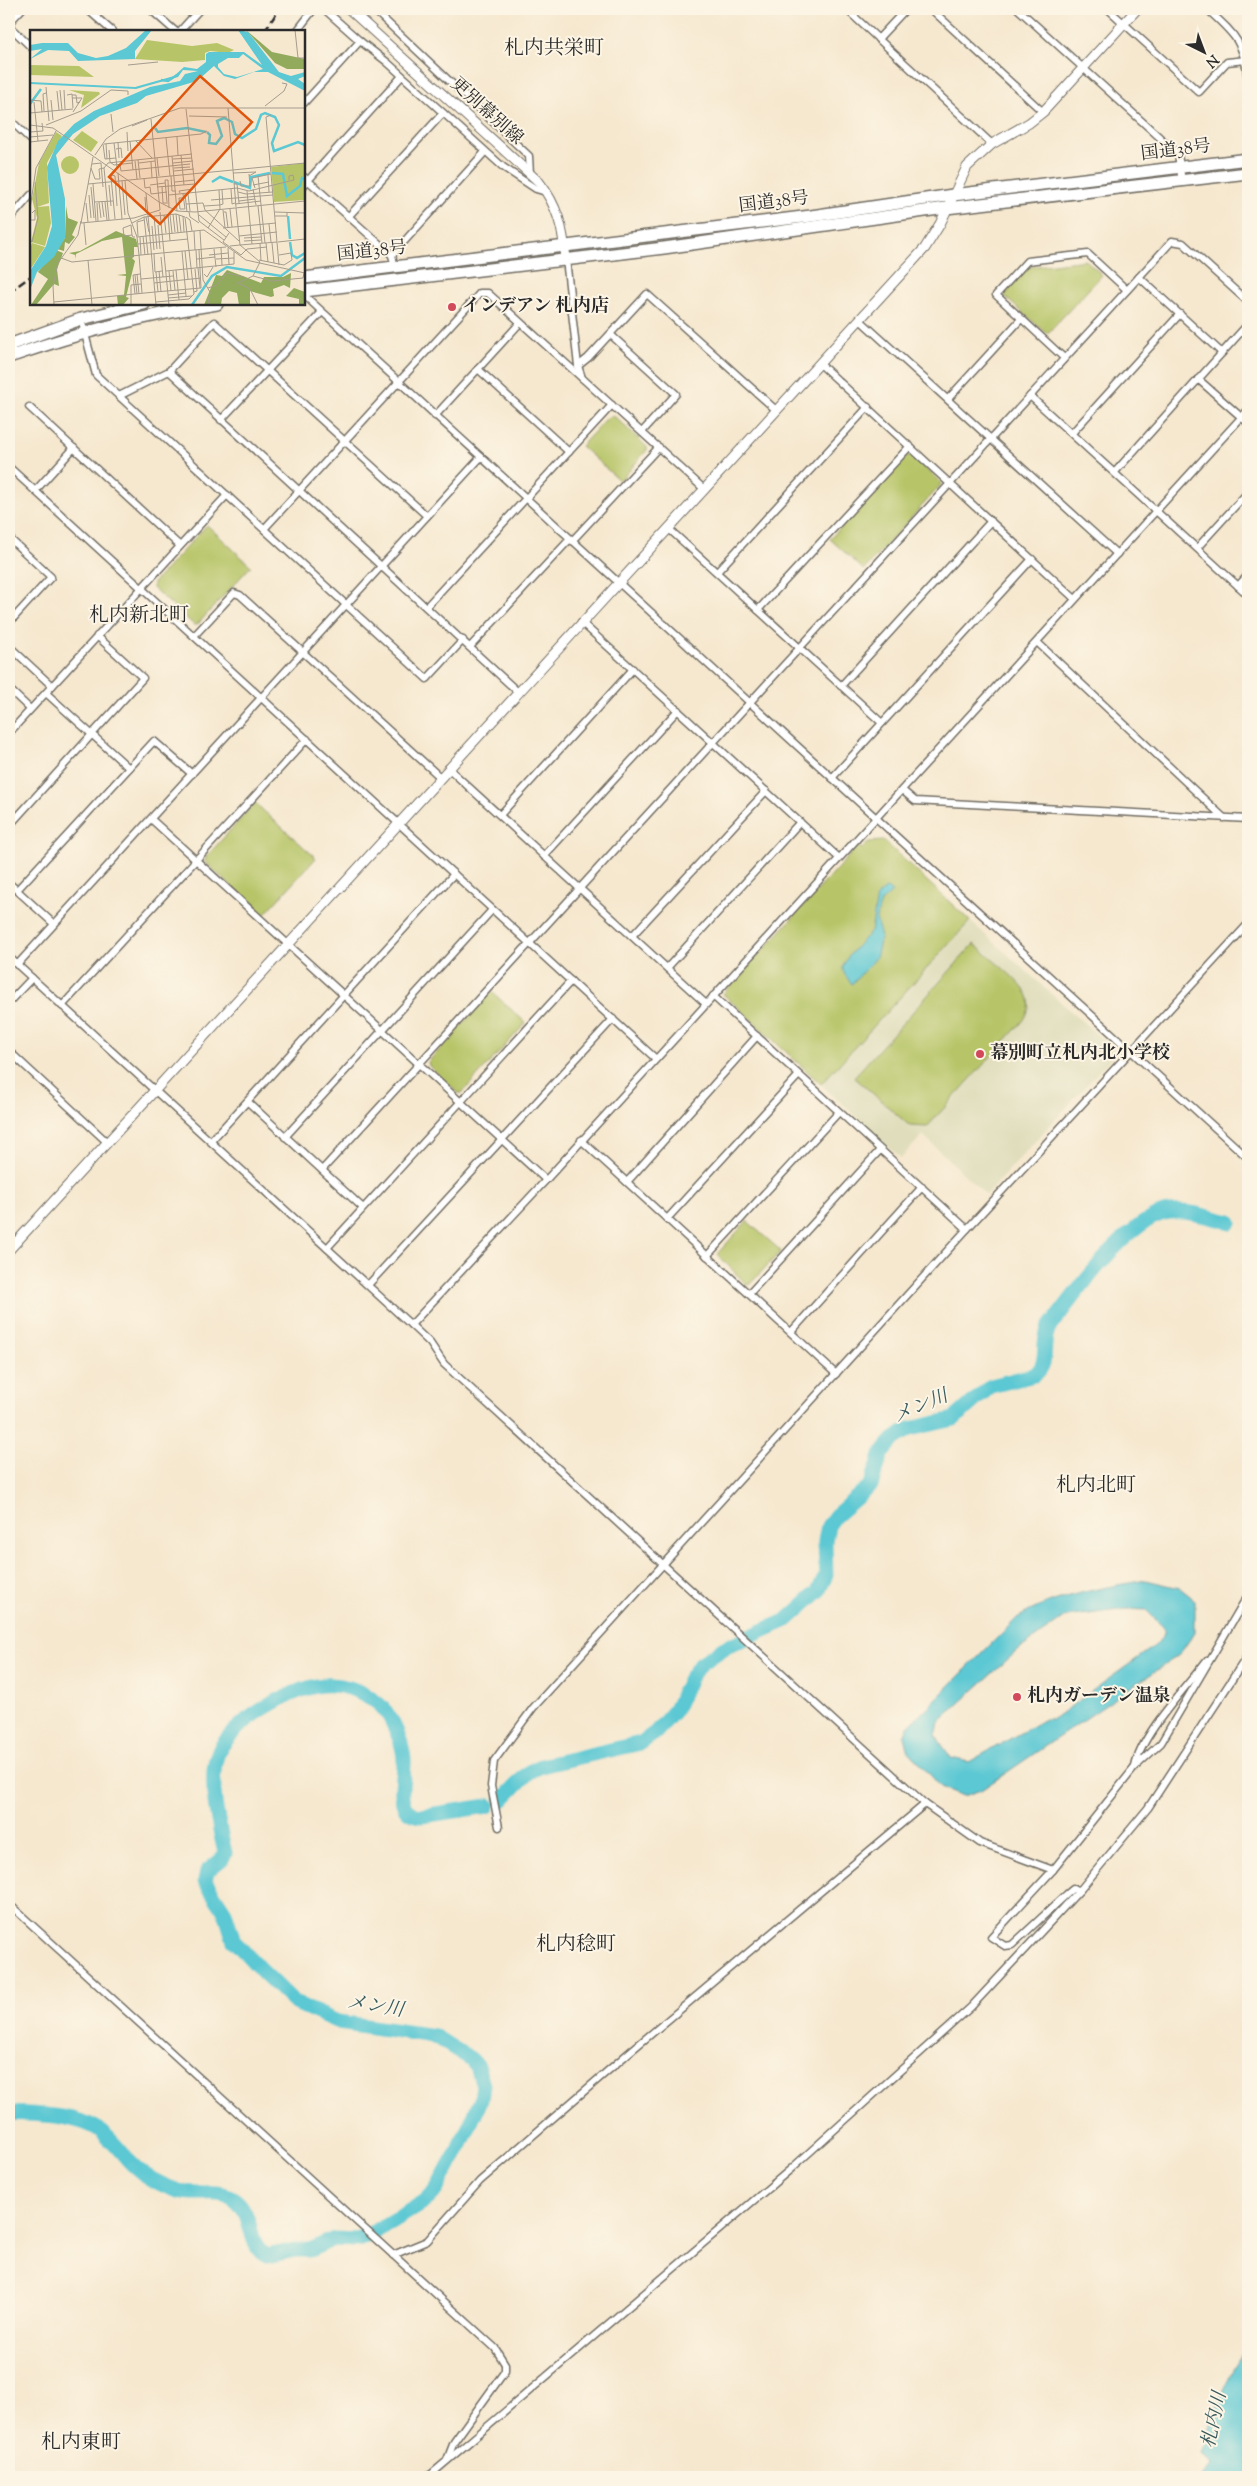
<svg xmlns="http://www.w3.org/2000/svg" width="1257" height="2486" viewBox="0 0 1257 2486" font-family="'Sorts Mill Goudy','Noto Serif JP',serif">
<rect width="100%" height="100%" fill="#fcf5e5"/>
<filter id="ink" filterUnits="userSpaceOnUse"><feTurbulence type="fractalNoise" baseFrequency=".02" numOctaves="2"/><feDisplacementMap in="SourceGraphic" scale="10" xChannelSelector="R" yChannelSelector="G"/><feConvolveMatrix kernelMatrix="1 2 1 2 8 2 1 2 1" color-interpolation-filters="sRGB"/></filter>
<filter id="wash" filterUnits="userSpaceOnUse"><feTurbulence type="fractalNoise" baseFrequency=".0096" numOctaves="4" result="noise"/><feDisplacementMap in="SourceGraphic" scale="20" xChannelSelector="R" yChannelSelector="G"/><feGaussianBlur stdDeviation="1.12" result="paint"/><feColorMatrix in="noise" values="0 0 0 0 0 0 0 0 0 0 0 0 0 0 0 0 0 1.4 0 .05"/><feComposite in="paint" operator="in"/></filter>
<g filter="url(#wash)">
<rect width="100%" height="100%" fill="#f6e8cf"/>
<!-- built -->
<polygon fill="#dfddbb" points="970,921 1113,1049 1111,1058 986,1195 923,1135 901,1158 821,1084"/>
<!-- green -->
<g fill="#b7c568" stroke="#71784a">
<polygon points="1086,260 1102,275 1047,334 1005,297 1005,292 1029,267"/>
<polygon points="614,416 647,447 647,450 620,481 581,446 608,417"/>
<polygon points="911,455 941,482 940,486 864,570 830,539 906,456"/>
<polygon points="207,525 251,566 197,625 194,625 153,588 153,583"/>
<polygon points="255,803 316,858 263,916 205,862 206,857"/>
<polygon points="884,841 970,921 821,1084 723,994 858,846 862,849 869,842"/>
<path d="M 974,944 C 987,956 1025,983 1029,999 C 1031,1007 1027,1015 1023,1021 L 927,1127 L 910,1126 L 854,1077 Z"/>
<polygon points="492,992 526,1023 462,1093 458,1093 429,1066 428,1062"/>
<polygon points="747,1221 781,1251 750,1284 747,1285 717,1254"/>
</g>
<!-- water -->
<g fill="#5bc8d3" stroke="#437a7f" fill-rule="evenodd">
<path d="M 887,888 L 892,892 L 881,902 L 876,919 L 881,937 L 876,958 L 852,984 C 849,980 844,975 843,970 C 841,961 864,938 871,932 L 877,896 Z"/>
<path d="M 1146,1580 L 1180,1588 L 1195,1600 L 1195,1632 L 1179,1655 L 981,1790 L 963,1796 L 941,1787 L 907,1749 L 904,1736 L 908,1727 L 1017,1618 C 1056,1595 1101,1588 1146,1580 ZM 1127,1609 L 1146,1610 L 1164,1628 L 1164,1634 L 1156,1645 L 1053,1719 L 1045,1719 L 969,1762 L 951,1758 L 936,1736 L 939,1722 L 1017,1651 L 1065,1617 Z"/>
<path d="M 1248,2346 L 1248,2477 L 1201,2477 L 1213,2464 L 1202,2454 C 1208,2440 1210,2427 1214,2413 C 1222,2388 1234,2367 1248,2346 Z"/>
</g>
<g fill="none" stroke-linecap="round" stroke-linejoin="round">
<!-- river -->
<g stroke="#5bc8d3" stroke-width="15">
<path d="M 502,1800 L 529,1772 L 541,1766 L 641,1743 L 656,1732 L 675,1710 L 690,1678 L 700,1664 L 724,1648 L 787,1620 L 818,1592 L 826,1575 L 825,1541 L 828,1526 L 835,1516 L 871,1485 L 882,1453 L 894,1439 L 910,1429 L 954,1419 L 991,1386 L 1034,1375 C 1050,1364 1041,1346 1048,1330 C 1050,1324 1055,1320 1059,1315 C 1081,1286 1133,1215 1170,1212 C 1189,1210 1211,1218 1230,1222"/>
<path d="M 9,2113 C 37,2115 74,2114 98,2129 C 111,2138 120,2151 130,2162 C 142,2175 162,2186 179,2191 C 198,2197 217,2187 234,2199 C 255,2214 247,2248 267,2256 L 295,2250 L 310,2250 L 334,2239 L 358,2240 L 385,2226 L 424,2202 L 436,2190 L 459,2149 L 481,2100 L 483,2085 L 477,2066 L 471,2059 L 434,2036 L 338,2022 L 295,2003 L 261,1970 L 234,1941 L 225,1912 L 205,1881 L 207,1871 L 222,1859 L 225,1853 C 219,1826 209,1786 216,1759 C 224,1725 298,1682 332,1685 C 353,1686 380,1699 390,1718 C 397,1731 404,1746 404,1761 C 405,1781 391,1814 422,1816 L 488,1806"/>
</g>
</g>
</g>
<g filter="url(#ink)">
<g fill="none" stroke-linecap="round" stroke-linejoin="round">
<defs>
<g id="street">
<polyline points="87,9 112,31"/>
<polyline points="150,9 175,31"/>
<polyline points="324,9 360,41 387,62 503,167 536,189 546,192"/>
<polyline points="373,9 529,156 530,174"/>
<polyline points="846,9 992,144"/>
<polyline points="931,9 1043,112"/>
<polyline points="1018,9 1178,154 1182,182"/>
<polyline points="1108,9 1199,92 1227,62 1246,60"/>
<path d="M 1207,9 C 1234,34 1244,41 1248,80"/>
<polyline points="9,23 22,9"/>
<polyline points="9,26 31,47"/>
<polyline points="180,31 200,9"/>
<polyline points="297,31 314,9"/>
<polyline points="878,39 906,9"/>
<polyline points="304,103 360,41"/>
<polyline points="9,119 31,140"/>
<polyline points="304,177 392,255"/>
<polyline points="304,185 402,76"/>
<polyline points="348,217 443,113"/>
<polyline points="9,220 31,195"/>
<polyline points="566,259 578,366 582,378 704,489"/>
<polyline points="395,268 392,255 485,152"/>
<polyline points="1139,277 1222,353"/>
<polyline points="304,295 1248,1158"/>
<polyline points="81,319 96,375 427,679 463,640"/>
<polyline points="859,319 1117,554"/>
<polyline points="611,335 676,394 642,432"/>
<polyline points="1064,358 996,295 1027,261 1088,254 1127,290"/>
<polyline points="819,363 1075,599"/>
<polyline points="578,366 588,358 647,294 776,410"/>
<polyline points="478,369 569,452"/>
<polyline points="169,371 518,692"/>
<polyline points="1198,379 1248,423"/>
<polyline points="119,396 169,371 214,322 427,516"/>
<polyline points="1030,396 1248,595"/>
<polyline points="948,399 1021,319"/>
<polyline points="29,407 180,546"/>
<polyline points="435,416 520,323"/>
<polyline points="221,420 322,312"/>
<polyline points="1072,433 1180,314"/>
<polyline points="9,467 656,1059"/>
<polyline points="1115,472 1248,324"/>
<polyline points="35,491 74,448"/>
<polyline points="668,528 882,723"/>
<polyline points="264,529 480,293 488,293 582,378"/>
<polyline points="9,538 51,577 9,623"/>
<polyline points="572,541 659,447"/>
<polyline points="1197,548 1248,492"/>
<polyline points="717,572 868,407"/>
<polyline points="1238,586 1248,575"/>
<polyline points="426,607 612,405"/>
<polyline points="758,610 910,446"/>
<polyline points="581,622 839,858"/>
<polyline points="194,636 234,593 240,595 440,777"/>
<polyline points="1037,642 1224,818"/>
<polyline points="9,646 52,686"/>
<polyline points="470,647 570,539"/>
<polyline points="841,686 991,521"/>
<polyline points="9,689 30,709"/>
<polyline points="46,693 129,768"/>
<polyline points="9,733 227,495"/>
<polyline points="448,768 706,1004"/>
<polyline points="832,778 1032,559"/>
<polyline points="902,790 915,801 1248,819"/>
<polyline points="500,815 633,669"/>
<polyline points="151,819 546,1180"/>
<polyline points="9,826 143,678 97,636"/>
<polyline points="544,856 678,710"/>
<polyline points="9,883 54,924"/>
<polyline points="17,890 154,741 192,774"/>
<polyline points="632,936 766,791"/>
<polyline points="9,957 411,1325 430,1343 444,1364 925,1804 980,1843 1053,1870"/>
<polyline points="17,965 481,457"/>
<polyline points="667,968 800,822"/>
<polyline points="713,996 967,1229"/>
<polyline points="9,1002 32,978"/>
<polyline points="62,1006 307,739"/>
<polyline points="9,1051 107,1142"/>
<polyline points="248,1102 363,1208"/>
<polyline points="285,1137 492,910"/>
<polyline points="581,1140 836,1374"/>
<polyline points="211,1141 454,874"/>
<polyline points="322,1170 1172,241 1183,243 1248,302"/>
<polyline points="627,1182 757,1036"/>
<polyline points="667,1219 799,1075"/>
<polyline points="327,1248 571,981"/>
<polyline points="707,1256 839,1112"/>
<polyline points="368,1285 613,1019"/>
<polyline points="749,1294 880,1150"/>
<polyline points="411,1325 546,1180 1248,410"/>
<polyline points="791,1332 922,1187"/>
<path d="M 1135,1767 C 1141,1734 1186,1688 1207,1660"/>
<polyline points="499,1827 491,1786 494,1761 533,1708 967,1229 1248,924"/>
<polyline points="1080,1890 1073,1889 1067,1894 1012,1945 1005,1946 991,1937 1053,1870 1135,1767 1161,1743 1248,1595"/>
<polyline points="9,1904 495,2348 505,2364 505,2371 454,2442 447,2460"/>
<polyline points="393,2255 427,2241 480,2181 632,2050 925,1804"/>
<polyline points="428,2477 792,2168 971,2007 1080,1890 1148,1808 1248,1655"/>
</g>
<g id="secondary">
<path d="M 349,9 L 539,182 C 558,206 563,229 566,259"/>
<polyline points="9,1250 925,248 940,224 967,167 992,144 1029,123 1043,112 1137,9"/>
</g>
<g id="highway">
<polyline points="304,278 811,216 953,195 1248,159"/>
<polyline points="304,291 664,248 946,208 1248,173"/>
<polyline points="9,345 81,319 144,304"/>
<path d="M 9,357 C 79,333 143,315 217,304"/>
</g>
</defs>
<!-- street casing -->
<use href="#street" stroke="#726d64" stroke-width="9"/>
<!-- secondary casing -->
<use href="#secondary" stroke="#726d64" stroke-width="11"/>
<!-- highway casing -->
<use href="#highway" stroke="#726d64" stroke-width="14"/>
<!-- street -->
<use href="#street" stroke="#fff" stroke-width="6"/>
<!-- secondary -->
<use href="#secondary" stroke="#fff" stroke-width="9"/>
<!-- highway -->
<use href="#highway" stroke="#fff" stroke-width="11"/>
<!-- rail -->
<g stroke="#2b2b2b" stroke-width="2.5" stroke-dasharray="8 4" stroke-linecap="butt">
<polyline points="265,31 279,9"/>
<polyline points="9,292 31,276"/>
</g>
</g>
</g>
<!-- markers -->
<g fill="#d1495b" stroke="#fcf5e5" stroke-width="2">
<circle cx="452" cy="307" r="5"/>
<circle cx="980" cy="1054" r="5"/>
<circle cx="1017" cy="1697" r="5"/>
</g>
<g text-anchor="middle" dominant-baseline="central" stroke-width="4" stroke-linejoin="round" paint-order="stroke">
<!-- street labels -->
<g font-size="18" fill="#2b2b2b" stroke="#fcf5e5">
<text transform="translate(486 112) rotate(42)">更別幕別線</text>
<text transform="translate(1176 151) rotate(-7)">国道38号</text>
<text transform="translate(774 203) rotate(-7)">国道38号</text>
<text transform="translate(372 252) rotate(-6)">国道38号</text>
</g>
<!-- poi labels -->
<g font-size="18" font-weight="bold" fill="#2b2b2b" stroke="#fcf5e5" text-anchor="start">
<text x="462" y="307">インデアン 札内店</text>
<text x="990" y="1054">幕別町立札内北小学校</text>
<text x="1027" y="1697">札内ガーデン温泉</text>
</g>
<!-- water labels -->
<g font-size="19" font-style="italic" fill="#395a5d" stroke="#fcf5e5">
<text transform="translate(921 1407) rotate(-23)">メン川</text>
<text transform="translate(375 2007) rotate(9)">メン川</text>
<text transform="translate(1215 2420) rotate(-78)">札内川</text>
</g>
<!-- quarter labels -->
<g font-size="20" fill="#2b2b2b" stroke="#fcf5e5">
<text x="554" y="49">札内共栄町</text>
<text x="139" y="616">札内新北町</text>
<text x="1096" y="1486">札内北町</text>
<text x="576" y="1945">札内稔町</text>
<text x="81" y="2443">札内東町</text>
</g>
</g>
<!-- overview -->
<g transform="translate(30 30)">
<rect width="275" height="275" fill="#f6e8cf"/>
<path d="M 117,10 L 162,16 L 187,13 L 204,20 L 198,23 L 180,21 L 175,23 L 175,30 L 152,32 L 105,29 ZM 0,35 L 49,36 L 64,47 L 0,45 ZM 39,60 L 69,62 L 70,64 L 51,78 L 54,65 ZM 52,101 L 68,112 L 61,122 L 43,110 ZM 26,102 L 32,106 L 17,133 L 19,173 L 7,177 L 19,176 L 21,193 L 15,216 L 1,212 L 7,188 L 2,169 L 9,133 ZM31 135a9 9 0 1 1 18 0a9 9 0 1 1-18 0ZM 275,133 L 275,170 L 244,172 L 241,137 ZM 2,213 L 15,217 L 0,240 L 0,219 Z" fill="#b7c568"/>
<path d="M 216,0 L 242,22 L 275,29 L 275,39 L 257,39 L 245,33 ZM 36,176 L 38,188 L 48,192 L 42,205 L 45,207 L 39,214 L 35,212 L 34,221 L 27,219 L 35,208 ZM 86,201 L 106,209 L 108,217 L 104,217 L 104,227 L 102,228 L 105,231 L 96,267 L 99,268 L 93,275 L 88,275 L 87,266 L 94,265 L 96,246 L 87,245 L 96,244 L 92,207 L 72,211 L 46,224 L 45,229 L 45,225 L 39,223 L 50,221 ZM 26,220 L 33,223 L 27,239 L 29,256 L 24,254 L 6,275 L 1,275 L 18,249 L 8,242 ZM 197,240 L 231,253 L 234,247 L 253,247 L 261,243 L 260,258 L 254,255 L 243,259 L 244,266 L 241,267 L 220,261 L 220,275 L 209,275 L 207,263 L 199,261 L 192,268 L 191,275 L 174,275 L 186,245 L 192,246 ZM 264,258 L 275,262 L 275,275 L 269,275 L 269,269 L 256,266 Z" fill="#91aa5c"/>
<path d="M 116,0 L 122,0 L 105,21 L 105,29 L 48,31 L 39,21 L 18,20 L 0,29 L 12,19 L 0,21 L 0,15 L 12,13 L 38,13 L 48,23 L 66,28 L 78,26 L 96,18 ZM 208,0 L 218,2 L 249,42 L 261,46 L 275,42 L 275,46 L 268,49 L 275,54 L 275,61 L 238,42 L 224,42 L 205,49 L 194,46 L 184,36 L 167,51 L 116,66 L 107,73 L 70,86 L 43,104 L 26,125 L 35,169 L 35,208 L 24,227 L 7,242 L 0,260 L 0,241 L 16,216 L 22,196 L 17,137 L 28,111 L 44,94 L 64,81 L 120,57 L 150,51 L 155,44 L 168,41 L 153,40 L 148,47 L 106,59 L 0,54 L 0,52 L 105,57 L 144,46 L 154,37 L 167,39 L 176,32 L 176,24 L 179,22 L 214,22 L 232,35 ZM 213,24 L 233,39 L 207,47 L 194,44 L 188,37 L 188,34 L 198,28 L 209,28 Z" fill="#5bc8d3" fill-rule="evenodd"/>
<path fill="none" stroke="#5bc8d3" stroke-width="2.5" d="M 131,50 L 138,51 L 147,45M 0,74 L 11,59M 125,98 L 128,102 L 157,98 L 176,102M 177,102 L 180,105 L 179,113 L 186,114 L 192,106 L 187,91 L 194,88 L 202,92 L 205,104 L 212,108 L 226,99 L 231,85 L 235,83 L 245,87 L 249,95 L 242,113 L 244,121 L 268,112 L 275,115M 242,143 L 253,144 L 257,166 L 270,156 L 272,148 L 275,150M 182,152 L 190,147 L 203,152M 204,152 L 220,158 L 221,147 L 240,143M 258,186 L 260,209M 260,212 L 262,225 L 267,228 L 275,223M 162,275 L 182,246 L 197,237 L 251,246 L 275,228"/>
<path fill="none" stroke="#a59c8d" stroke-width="1" d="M 41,0 L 66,0M 265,0 L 268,28 L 275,28M 98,35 L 128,32M 16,57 L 19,91M 30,60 L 32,80M 34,60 L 35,79M 27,61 L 29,80M 37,65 L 42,64 L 43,78M 42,65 L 46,65 L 47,73 L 50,72M 42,68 L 52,68 L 43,82M 0,70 L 11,71 L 12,82M 21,70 L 23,90M 4,72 L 8,111M 235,76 L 254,61 L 257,54 L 252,53M 198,78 L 206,177M 156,79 L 169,191 L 194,210M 14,81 L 13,64 L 16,63M 0,83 L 43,79M 81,84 L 83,102M 241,85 L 236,87 L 249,235M 159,86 L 197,87M 0,95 L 23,98 L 129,172 L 147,181 L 165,182 L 275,171M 16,95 L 51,81 L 81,60 L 98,61 L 98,65M 102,96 L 117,90M 0,102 L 13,101 L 12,93M 97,102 L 98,121M 0,107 L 23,105M 147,107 L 148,125M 136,108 L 138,127M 100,111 L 103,140M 106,111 L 122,128M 0,112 L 18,110M 88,112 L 89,128M 84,113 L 87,137 L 81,147 L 85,189M 73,114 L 75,129 L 86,128M 74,114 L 171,104 L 177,101M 76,114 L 77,129M 86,119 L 91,118 L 92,128M 79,120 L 80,132 L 84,135 L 102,133M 65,125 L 76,109 L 90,99 L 150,78 L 275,78M 151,125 L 154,155M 142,126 L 147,181M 63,127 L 51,193 L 104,188 L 130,180 L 121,89M 138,127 L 140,146M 127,128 L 129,146M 143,129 L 162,128M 108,130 L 110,148M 105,131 L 107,149M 121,132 L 122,148M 109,133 L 125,131M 143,133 L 163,131M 62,134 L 71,133 L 73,157M 90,135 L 91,141 L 160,134M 61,138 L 65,149 L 70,149 L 69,139 L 74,138M 144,138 L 160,137M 144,141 L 164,139M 88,143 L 92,189M 203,143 L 226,142 L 219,146M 82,145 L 85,146 L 87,176M 238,145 L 239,162M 141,146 L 142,161 L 146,161M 228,146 L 235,213M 114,148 L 115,158 L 120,157M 135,150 L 138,150 L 139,178M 135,150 L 137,172M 92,151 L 95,185M 95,151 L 98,183 L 107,207 L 109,225M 210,151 L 211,156 L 220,156 L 219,144M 145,152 L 165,150M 58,154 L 275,133M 63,154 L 66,191M 204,154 L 207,154 L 209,173M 79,155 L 81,176M 120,155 L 135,153M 223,155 L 239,152M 61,157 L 64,188M 120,157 L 121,164 L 137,162M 127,157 L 165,154M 132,157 L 133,173 L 138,173M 225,158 L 222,148 L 241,144M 201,159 L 202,174 L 205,173M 223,159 L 226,175M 189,160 L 190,179M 217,161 L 222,214M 208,162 L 216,164 L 243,162M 116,163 L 126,275M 150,163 L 149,161 L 163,159M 155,164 L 157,182M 158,164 L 160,181M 59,165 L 61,188M 139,165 L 207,158 L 219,161 L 264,150 L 263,145 L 259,146 L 259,150M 115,167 L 116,182M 181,170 L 243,165M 209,171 L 225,169M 64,172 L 83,171M 69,172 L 71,188M 72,172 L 74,187M 75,172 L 77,190M 56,173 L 58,192M 67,173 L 68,191M 156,174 L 173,173 L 175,180 L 209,211M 205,174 L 231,171M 190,175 L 193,174 L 192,160M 174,176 L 190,175M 228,176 L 232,213M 0,179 L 6,138 L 26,101M 150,179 L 155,179 L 153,164M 150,179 L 149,168 L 154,168M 200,179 L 202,197M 193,180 L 195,198M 130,182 L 139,275M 159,182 L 160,187 L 169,193M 194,182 L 196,182 L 198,198M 245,182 L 275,183M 138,184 L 140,211M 143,184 L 145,202M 146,184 L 148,203M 134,185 L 136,203M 140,185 L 142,203M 149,185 L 151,202M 169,185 L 196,207M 124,186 L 127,219M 153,186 L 154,202M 245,186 L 257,186 L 257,182M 114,187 L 118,225M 116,187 L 119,202M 156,187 L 160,190 L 162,201M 0,190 L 5,190 L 5,180 L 2,183M 79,190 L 74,138 L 78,133 L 162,124M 54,193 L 56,215M 102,193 L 114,187 L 146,184 L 155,187 L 159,221M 239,194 L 241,212M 128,195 L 130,219M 122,196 L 124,220M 178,198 L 190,179M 193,198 L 246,193M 164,201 L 165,220M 170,201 L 173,250 L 180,262 L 178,275M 199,203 L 193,212 L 211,225 L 217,219 L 237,217M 102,205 L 94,206 L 93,198 L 101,195 L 102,205 L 103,207 L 105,207M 108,206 L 107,192 L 114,190M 113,206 L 115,225M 209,206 L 247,202M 107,207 L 174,200 L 216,230 L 275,243M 110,207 L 111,225M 214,208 L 231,207M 214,211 L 231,210M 2,212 L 8,188 L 5,152M 248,212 L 275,209M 230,213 L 231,231M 236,213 L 238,232M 242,213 L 244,233M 108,214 L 158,209M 210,215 L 230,232 L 223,246 L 208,253 L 220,259 L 228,275M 210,215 L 247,212M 200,216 L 210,215 L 206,178M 191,218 L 192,235M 198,218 L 199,234M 184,219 L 186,237M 166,220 L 167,238M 152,221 L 156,266M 155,221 L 158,249M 121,224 L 196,217M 124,224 L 125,242 L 132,241M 109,225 L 112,263M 179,225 L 198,223M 131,227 L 133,247M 31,228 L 42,232 L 121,224M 167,229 L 185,227M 186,229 L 204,228M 58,230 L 62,275M 229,230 L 254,235 L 262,230 L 261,223 L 249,225M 168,238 L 170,258M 146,240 L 149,270M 129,241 L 131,262M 136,241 L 204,234 L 204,222M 139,241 L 141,261M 143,241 L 145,260M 126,242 L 128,262M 107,244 L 109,264M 174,244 L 177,247 L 183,237M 105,245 L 107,264M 223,246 L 242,251 L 273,248 L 274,243M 111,249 L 143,246M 124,253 L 171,248M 178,258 L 187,255 L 197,243 L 214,247M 125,262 L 171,258 L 169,220M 164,262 L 167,261 L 165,239M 105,264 L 103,245 L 110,244M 138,265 L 156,263M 138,268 L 162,266M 24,272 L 125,262M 126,272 L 159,269 L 164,264 L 159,220M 24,275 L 23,256 L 28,233 L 48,205 L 51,191M 101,275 L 101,255 L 111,254"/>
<path fill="#df570e" fill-opacity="0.15" stroke="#df570e" stroke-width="2.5" d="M 170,46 L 222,92 L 130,194 L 79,147 Z"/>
<rect width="275" height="275" fill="none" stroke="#2b2b2b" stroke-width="2.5"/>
</g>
<!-- margin -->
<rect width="1257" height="2486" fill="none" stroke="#fcf5e5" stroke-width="30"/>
<!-- north arrow -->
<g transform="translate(1204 52) rotate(138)" stroke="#fcf5e5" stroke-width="4" paint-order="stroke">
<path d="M0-4L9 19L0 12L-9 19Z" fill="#2b2b2b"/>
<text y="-8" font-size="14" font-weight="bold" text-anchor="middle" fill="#2b2b2b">N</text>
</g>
</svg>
